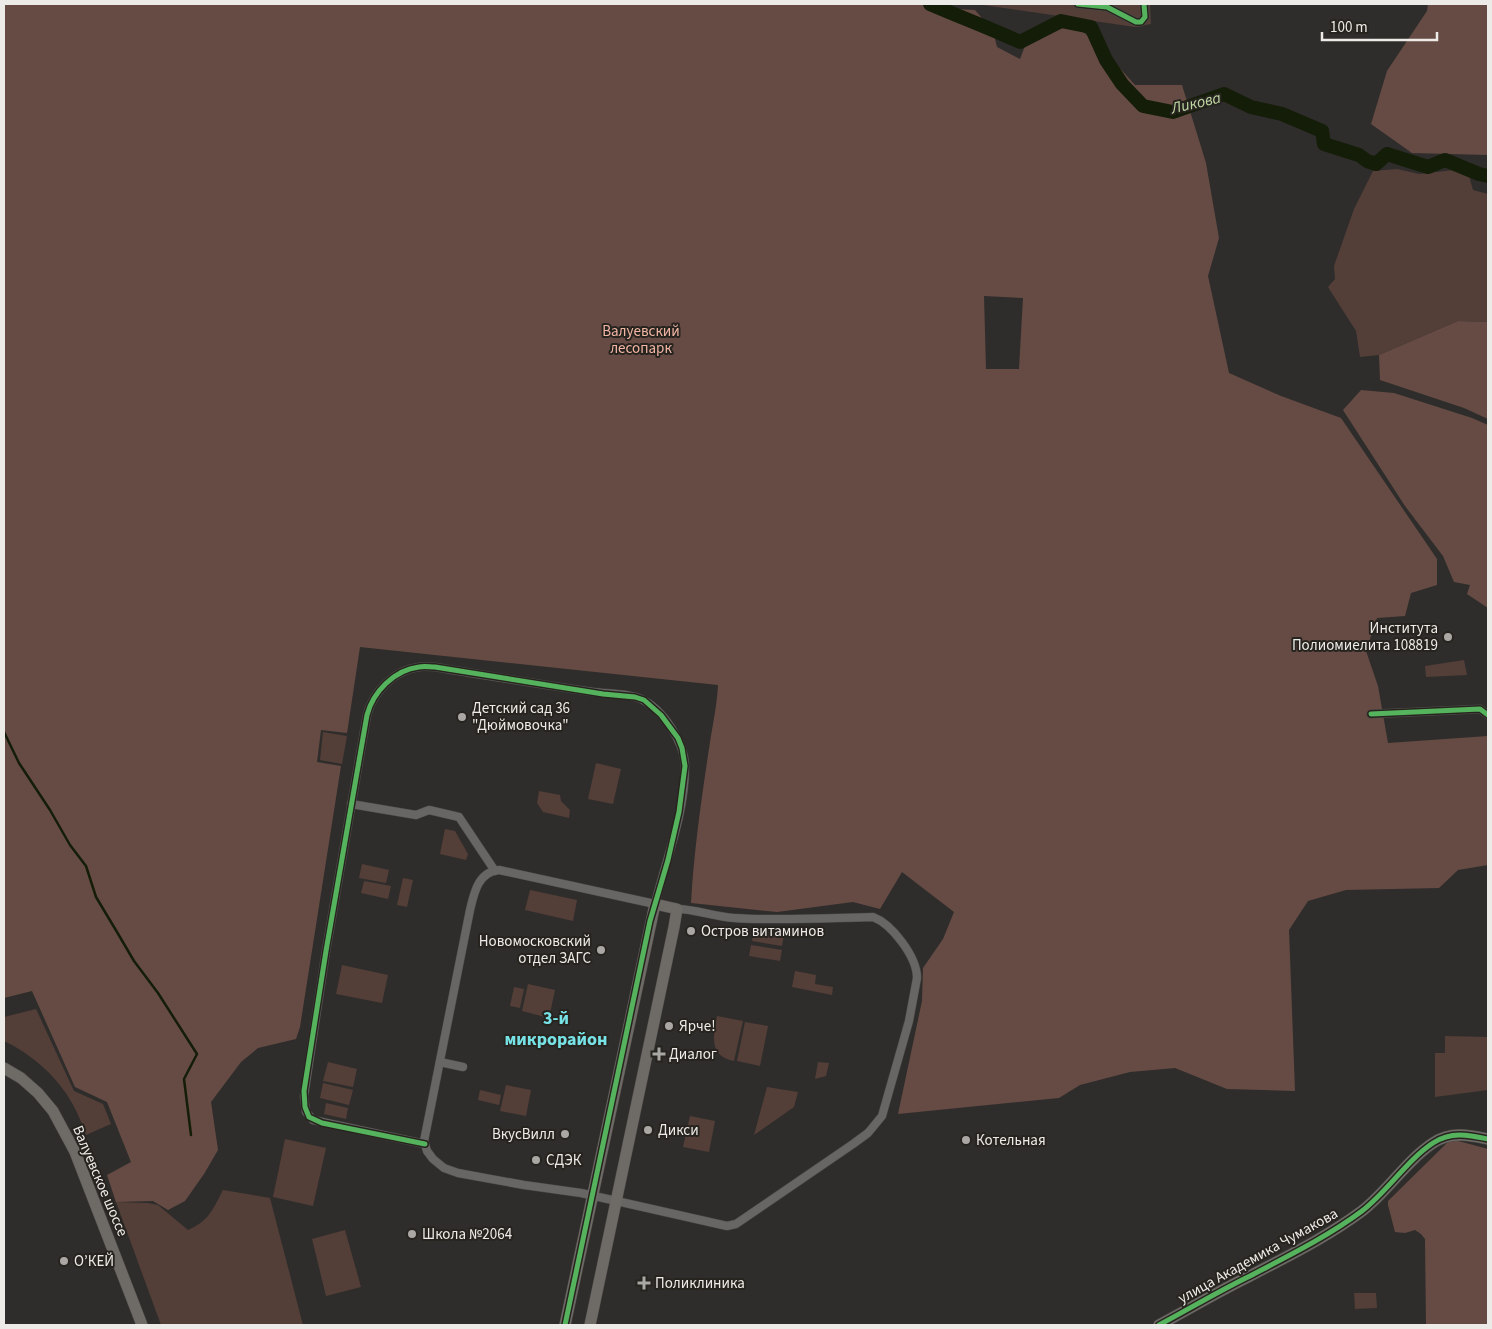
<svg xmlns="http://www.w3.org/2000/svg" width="1492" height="1329" viewBox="0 0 1492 1329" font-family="'Source Sans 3',sans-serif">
<rect width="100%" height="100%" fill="#2f2d2b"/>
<!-- green -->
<g fill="#533e38">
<polygon points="976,4 1150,4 1151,24 1135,27"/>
<polygon points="1397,169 1419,174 1454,170 1469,176 1473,190 1488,194 1488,322 1458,321 1379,355 1360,357 1356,331 1328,287 1335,279 1334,266 1354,209 1373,171"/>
<polygon points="1464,660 1467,675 1426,677 1425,666"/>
<polygon points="323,732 347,736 342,764 320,760"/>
<polygon points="596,763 621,769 613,804 588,799"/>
<polygon points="539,791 560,795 561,801 570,810 569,818 543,812 537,803"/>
<polygon points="445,829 455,831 468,854 466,860 440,854"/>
<polygon points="362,864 389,870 386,883 359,878"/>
<polygon points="403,878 413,880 407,907 397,905"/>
<polygon points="364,881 391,886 388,899 361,893"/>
<polygon points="530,890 577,900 573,921 525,910"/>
<polygon points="754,929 784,934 782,946 752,941"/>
<polygon points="751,945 782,950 780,961 749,956"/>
<polygon points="342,965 388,975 382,1003 336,994"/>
<polygon points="795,971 816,975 815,984 833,987 832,995 792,987"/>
<polygon points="528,984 555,990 549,1018 522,1011"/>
<polygon points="514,987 524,989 520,1008 510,1006"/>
<path d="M 36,1009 L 74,1091 L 103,1104 L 111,1124 L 86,1135 C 82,1124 78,1113 72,1103 C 58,1077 30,1053 4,1041 L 4,1017 Z"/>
<path d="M 717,1016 L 743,1021 L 734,1061 C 709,1056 713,1037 717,1016 Z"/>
<polygon points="745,1022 768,1026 760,1066 737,1061"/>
<polygon points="1445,1036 1488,1037 1488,1090 1435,1097 1435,1053 1445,1053"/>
<polygon points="328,1062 357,1069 353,1087 323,1081"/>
<polygon points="818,1062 829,1063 826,1076 815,1079"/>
<polygon points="323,1083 353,1090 349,1105 320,1098"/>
<polygon points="506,1085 531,1090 526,1116 500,1111"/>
<polygon points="767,1087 798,1092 794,1107 754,1135"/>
<polygon points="480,1090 501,1095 499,1105 478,1100"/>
<polygon points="326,1103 348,1108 346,1119 324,1114"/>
<polygon points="690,1116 715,1121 709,1152 683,1147"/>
<polygon points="285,1139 326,1148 313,1206 273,1197"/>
<path d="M 223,1190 L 270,1198 L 303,1325 L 161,1325 L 116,1202 L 148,1203 L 158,1205 L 188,1230 C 209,1221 213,1209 223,1190 Z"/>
<polygon points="345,1230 361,1287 326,1296 312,1239"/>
<polygon points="1354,1293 1376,1293 1377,1308 1355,1309"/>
</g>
<!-- forest -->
<g fill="#664b44" fill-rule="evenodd">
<path d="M 4,4 L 923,4 L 936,8 L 975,10 L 993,31 L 997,47 L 1020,59 L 1030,33 L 1065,18 L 1097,43 L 1135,85 L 1182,85 L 1206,163 L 1219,238 L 1208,276 L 1229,373 L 1281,396 L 1341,418 L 1437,559 L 1437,585 L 1411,593 L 1405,616 L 1377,618 L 1366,651 L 1378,686 L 1388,743 L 1488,736 L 1488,865 L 1458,870 L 1439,888 L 1346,890 L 1308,901 L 1289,930 L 1295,1091 L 1227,1089 L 1175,1068 L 1130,1072 L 1080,1085 L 1059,1098 L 898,1114 L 922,1001 L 923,968 L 943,939 L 954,912 L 902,872 L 880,909 L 853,902 L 777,912 L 691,903 C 694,849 702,795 710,742 C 713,723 717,705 718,685 L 360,647 L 347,733 L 321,730 L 317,762 L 341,766 L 300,1027 L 296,1039 L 258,1048 L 241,1062 L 211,1102 L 218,1150 L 204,1174 L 185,1201 L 168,1210 L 153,1201 L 116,1202 L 107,1175 L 131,1162 L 107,1102 L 75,1087 L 32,991 L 4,998 ZM 984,296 L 1023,298 L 1019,369 L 986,369 Z"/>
<polygon points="1428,4 1488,4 1488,155 1412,153 1371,124 1387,71 1427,11"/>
<polygon points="1458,321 1488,322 1488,419 1464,408 1380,380 1379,355"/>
<polygon points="1361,390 1394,393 1472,418 1488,425 1488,608 1467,594 1470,585 1454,582 1443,556 1405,506 1343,410"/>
<polygon points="1451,1139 1488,1149 1488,1325 1426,1325 1425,1239 1421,1234 1415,1230 1405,1233 1395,1232 1388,1205 1388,1201"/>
</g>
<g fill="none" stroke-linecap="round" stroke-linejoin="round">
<!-- stream -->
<polyline stroke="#141d08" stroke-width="2.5" points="4,732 19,763 50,810 70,845 86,866 96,897 117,932 134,961 158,993 197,1054 184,1079 191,1135"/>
<!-- river -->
<path stroke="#141d08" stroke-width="14" d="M 930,4 C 960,17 990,28 1020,42 L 1061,21 L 1091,27 L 1106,60 L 1122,84 L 1143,106 L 1173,112 L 1224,94 L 1251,107 L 1282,114 L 1322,131 L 1324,144 L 1359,155 L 1367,161 L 1376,164 L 1387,154 L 1428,167 L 1445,160 L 1479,174 L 1488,176"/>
<defs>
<g id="street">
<polyline points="1078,4 1107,7 1136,22 1141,22 1145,17 1144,4"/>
<polyline points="1371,714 1480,709 1488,715"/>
<polyline points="351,804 416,815 429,810 459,817 495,871"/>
<polyline points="440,1062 463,1067"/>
<path d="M 425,1144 L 313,1120 L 306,1112 L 304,1096 L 326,951 L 367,715 C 373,692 394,670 419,667 C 424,666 430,667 435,667 C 487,676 540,684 593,692 C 608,694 628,693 641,699 C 663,709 685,743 685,767 C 685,814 666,859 655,904 L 499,870 C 478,872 474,893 470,910 L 424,1141 L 427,1151 L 433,1159 L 444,1168 L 458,1173 L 524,1185 L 581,1193 L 727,1226 L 736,1224 L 853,1144 L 868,1133 L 882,1116 L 909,1021 L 917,978 C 917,957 892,924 873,917 C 826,918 780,921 734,918 C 714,917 696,909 677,909"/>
</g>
<g id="secondary">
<polyline points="4,1068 21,1078 38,1093 53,1111 75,1152 142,1325"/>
<polyline points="565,1325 655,904 677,909 674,927 590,1325"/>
<path d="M 1159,1325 C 1189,1309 1219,1291 1250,1276 C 1288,1256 1327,1237 1362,1211 C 1387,1192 1407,1160 1433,1143 C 1451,1131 1469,1135 1488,1139"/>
</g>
</defs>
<!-- street casing -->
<use href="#street" stroke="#4b4946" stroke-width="9"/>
<!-- secondary casing -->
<use href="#secondary" stroke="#4b4946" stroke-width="12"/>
<!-- street -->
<use href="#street" stroke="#676664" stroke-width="8"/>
<!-- secondary -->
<use href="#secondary" stroke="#6e6a66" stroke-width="11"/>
<defs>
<g id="cycleway">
<polyline points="1078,4 1107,7 1136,22 1141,22 1145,17 1144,4"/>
<polyline points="1371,714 1480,709 1488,715"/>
<path d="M 425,1144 L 322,1123 L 309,1117 L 305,1107 L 304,1091 L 326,951 L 367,715 C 373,692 394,670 419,667 C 424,666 430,667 435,667 L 603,694 L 635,697 L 644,700 L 661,715 L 678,738 L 682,748 L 685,766 L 679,812 L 668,860 L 650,921 L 565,1325"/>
<path d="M 1159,1325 C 1189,1309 1219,1291 1250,1276 C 1288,1256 1327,1237 1362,1211 C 1387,1192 1407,1160 1433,1143 C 1451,1131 1469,1135 1488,1139"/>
</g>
</defs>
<!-- cycleway casing -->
<use href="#cycleway" stroke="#27241f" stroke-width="8"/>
<!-- cycleway -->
<use href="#cycleway" stroke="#56b35d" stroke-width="5"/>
</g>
<!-- markers -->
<g fill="#aaa8a5" stroke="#27241f" stroke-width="2">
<circle cx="1448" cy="637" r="5"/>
<circle cx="462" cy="717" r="5"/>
<circle cx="691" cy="931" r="5"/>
<circle cx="601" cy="950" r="5"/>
<circle cx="669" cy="1026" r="5"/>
<path d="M656.5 1046.5h5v5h5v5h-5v5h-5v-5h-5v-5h5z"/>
<circle cx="648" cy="1130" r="5"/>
<circle cx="565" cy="1134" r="5"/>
<circle cx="966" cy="1140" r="5"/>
<circle cx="536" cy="1160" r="5"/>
<circle cx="412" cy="1234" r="5"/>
<circle cx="64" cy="1261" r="5"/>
<path d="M641.5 1275.5h5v5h5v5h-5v5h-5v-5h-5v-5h5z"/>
</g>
<g text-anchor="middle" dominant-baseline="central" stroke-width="4" stroke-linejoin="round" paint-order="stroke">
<!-- park labels -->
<g font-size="15" fill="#f2b6a5" stroke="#27241f">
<text x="641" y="331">Валуевский<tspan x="641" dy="17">лесопарк</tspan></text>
</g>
<!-- poi labels -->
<g font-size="15" fill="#edebe7" stroke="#27241f" text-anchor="start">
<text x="1438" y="628" text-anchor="end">Института<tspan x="1438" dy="17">Полиомиелита 108819</tspan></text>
<text x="472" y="708">Детский сад 36<tspan x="472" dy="17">"Дюймовочка"</tspan></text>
<text x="701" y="931">Остров витаминов</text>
<text x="591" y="941" text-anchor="end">Новомосковский<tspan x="591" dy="17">отдел ЗАГС</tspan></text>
<text x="679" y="1026">Ярче!</text>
<text x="669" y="1054">Диалог</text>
<text x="658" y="1130">Дикси</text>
<text x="555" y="1134" text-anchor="end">ВкусВилл</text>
<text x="976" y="1140">Котельная</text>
<text x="546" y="1160">СДЭК</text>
<text x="422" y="1234">Школа №2064</text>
<text x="74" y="1261">О’КЕЙ</text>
<text x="655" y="1283">Поликлиника</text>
</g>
<!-- street labels -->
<g font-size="15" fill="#edebe7" stroke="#27241f">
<text transform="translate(100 1181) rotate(67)">Валуевское шоссе</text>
<text transform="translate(1258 1256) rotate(-29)">улица Академика Чумакова</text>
</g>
<!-- water labels -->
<g font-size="16" font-style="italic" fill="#bfd8a5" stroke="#27241f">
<text transform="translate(1196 103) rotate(-13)">Ликова</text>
</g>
<!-- quarter labels -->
<g font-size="18" font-weight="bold" fill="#77e3e7" stroke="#27241f">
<text x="556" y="1018">3-й<tspan x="556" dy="21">микрорайон</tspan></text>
</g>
</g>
<!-- border -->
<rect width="1492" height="1329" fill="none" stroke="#edebe7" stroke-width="10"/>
<!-- scale -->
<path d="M1322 32v8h115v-8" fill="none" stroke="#edebe7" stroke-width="2.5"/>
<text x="1330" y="32" font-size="15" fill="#edebe7" stroke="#27241f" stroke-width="4" paint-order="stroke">100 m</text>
</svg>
